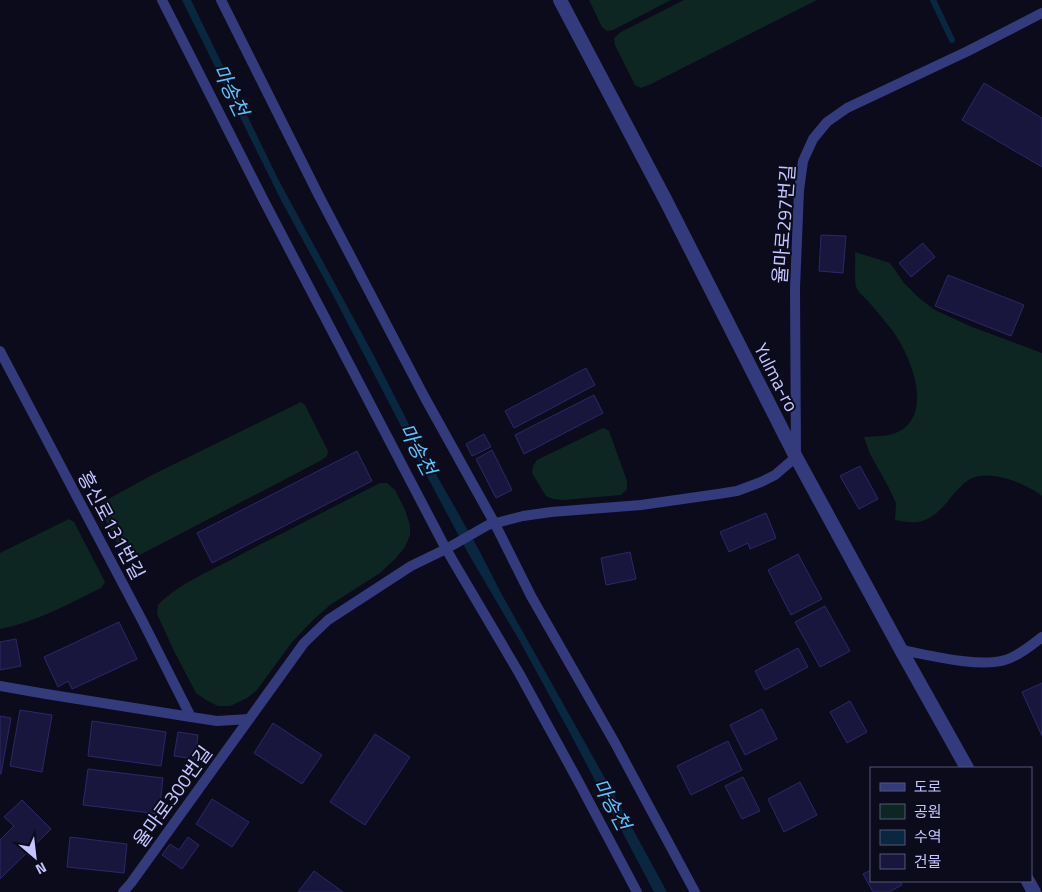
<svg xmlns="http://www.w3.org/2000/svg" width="1042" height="892" viewBox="0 0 1042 892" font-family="'Titillium Web','Noto Sans KR',sans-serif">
<rect width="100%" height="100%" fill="#0b0b1c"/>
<!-- green -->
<g fill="#0e2621">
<polygon points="589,0 671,0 613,30 607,31 602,27"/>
<polygon points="684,0 817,0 651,84 641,88 635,85 615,45 614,38 621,32"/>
<path d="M 855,252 L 890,263 L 904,283 L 919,298 L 935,310 L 972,327 L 1042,353 L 1042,496 C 1025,483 987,467 967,481 C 952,492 943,513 925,520 C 916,524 904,522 895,520 L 896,503 L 889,488 L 870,454 L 864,437 C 875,436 888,437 898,432 C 935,413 910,354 892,330 C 884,320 876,310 868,301 C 864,297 857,291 856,286 C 854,279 856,260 855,252 Z"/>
<polygon points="301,402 305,405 328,451 327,456 320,461 132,559 125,557 100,510 101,503 152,475"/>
<polygon points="603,428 609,431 627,481 627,489 621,495 563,500 553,499 546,496 532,473 533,466 537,460"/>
<path d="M 380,483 L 387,483 L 395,490 L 405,510 L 410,525 L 410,535 L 405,547 L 396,558 L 380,573 L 330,605 L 313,620 L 292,642 L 257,690 L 247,698 L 230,706 L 218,706 L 206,700 L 196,693 L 174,651 L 157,614 L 158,605 C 179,583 213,570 240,555 C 287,531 333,507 380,483 Z"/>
<path d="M 69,519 L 74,522 L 105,582 L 101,588 C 68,604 36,622 0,629 L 0,553 Z"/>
</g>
<!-- water -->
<polygon fill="#0a2740" points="182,0 191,0 278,179 373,354 420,446 479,550 501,593 611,789 667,892 654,892 570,733 518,638 468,553 429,480 333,295 283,204"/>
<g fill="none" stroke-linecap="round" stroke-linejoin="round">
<!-- stream -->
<polyline stroke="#0a2740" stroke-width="6" points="933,0 952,40"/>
</g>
<!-- building -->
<g fill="#19163d" stroke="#2c2869">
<polygon points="984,83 1042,118 1042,167 962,120"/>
<polygon points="821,235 846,236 843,273 819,271"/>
<polygon points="923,243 935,257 911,277 899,263"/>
<polygon points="948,275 1024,305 1011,336 935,306"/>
<polygon points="586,368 595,385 514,428 505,411"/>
<polygon points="594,395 603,413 524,454 515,435"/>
<polygon points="484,434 491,447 472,456 466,444"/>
<polygon points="492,450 512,490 496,498 476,459"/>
<polygon points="357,451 372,481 212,563 197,533"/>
<polygon points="860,466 878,499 859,509 840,476"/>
<polygon points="766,513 776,538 750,549 748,543 729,552 720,532"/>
<polygon points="630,552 636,579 606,585 601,558"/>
<polygon points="798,554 822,599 791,615 768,570"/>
<polygon points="825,606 850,651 820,667 795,622"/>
<polygon points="119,622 137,659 72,689 68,681 58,687 44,657"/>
<polygon points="16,639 21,666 0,670 0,642"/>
<polygon points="798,648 808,667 765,690 755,671"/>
<polygon points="1042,683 1042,736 1022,692"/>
<polygon points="850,701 867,732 847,743 830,712"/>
<polygon points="762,709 777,739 745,755 730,725"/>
<polygon points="20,710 52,715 42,772 10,766"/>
<polygon points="0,716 11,718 1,774 0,774"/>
<polygon points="92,721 166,732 161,766 88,756"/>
<polygon points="273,723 322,755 302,784 254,753"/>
<polygon points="178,732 198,735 195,759 174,756"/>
<polygon points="375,734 410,757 365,825 330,802"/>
<polygon points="728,741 742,770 691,795 677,766"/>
<polygon points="88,769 163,778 159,814 83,805"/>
<polygon points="743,777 760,811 742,819 725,786"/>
<polygon points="800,782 817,815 784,832 768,799"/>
<polygon points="212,799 249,822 232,847 196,824"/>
<polygon points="22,800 51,829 0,879 0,840 14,826 4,817"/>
<polygon points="70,837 127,844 124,873 67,867"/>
<polygon points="188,837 199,845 182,869 162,855 170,844 179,850"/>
<polygon points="871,870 871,881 900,881 902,885 889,892 873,892 863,874"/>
<polygon points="314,871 343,892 298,892"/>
</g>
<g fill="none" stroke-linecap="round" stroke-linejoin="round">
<!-- service -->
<g stroke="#343b7c" stroke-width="10">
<polyline points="162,0 263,199 446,549 519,673 577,779 637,892"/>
<polyline points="221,0 318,194 425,398 495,524 531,596 615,743 695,892"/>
<polyline points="0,351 143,622 191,717"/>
<path d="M 901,650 C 929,655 978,668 1005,660 C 1017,657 1032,645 1042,637"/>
<polyline points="0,686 46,694 191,717 217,721 249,719"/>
<polyline points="123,892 131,883 304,643 328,620 411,566 446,549 488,525 523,516 551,512 641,505 718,494 737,491 761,482 775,475 796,457 795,288 799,190 803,161 813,139 827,122 847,108 968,51 1042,13"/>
</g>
<!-- tertiary -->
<g stroke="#343b7c" stroke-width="14">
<polyline points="560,0 665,199 796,457 901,650 967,768"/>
<polyline points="1028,881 1034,892"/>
</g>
</g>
<g text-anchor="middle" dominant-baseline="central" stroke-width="4" stroke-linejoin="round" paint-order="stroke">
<!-- street labels -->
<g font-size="19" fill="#c5c6ff" stroke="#0b0b1c">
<text transform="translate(783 224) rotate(-86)">율마로297번길</text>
<text transform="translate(777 377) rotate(63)">Yulma-ro</text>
<text transform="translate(112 525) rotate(62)">흥신로131번길</text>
<text transform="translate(172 796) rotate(-54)">율마로300번길</text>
</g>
<!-- water labels -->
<g font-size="20" font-style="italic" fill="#53c7ff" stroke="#0b0b1c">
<text transform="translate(231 90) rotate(64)">마송천</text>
<text transform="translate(418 449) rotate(62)">마송천</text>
<text transform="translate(612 804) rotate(61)">마송천</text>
</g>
</g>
<!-- legend -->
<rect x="870" y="767" width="162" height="115" fill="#0b0b1c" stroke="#555677"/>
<rect x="880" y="783" width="25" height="8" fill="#343b7c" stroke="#555677"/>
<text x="914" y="792" font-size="15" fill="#c5c6ff">도로</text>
<rect x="880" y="804" width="25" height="15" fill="#0e2621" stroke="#555677"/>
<text x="914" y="817" font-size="15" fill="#c5c6ff">공원</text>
<rect x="880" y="830" width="25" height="15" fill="#0a2740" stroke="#555677"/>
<text x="914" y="842" font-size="15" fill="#c5c6ff">수역</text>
<rect x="880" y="854" width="25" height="15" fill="#19163d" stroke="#555677"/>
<text x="914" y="867" font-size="15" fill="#c5c6ff">건물</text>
<!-- north arrow -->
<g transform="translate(35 857) rotate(152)" stroke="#0b0b1c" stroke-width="4" paint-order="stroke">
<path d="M0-4L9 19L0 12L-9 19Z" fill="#c5c6ff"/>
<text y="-8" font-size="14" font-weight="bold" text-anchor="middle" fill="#c5c6ff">N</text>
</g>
</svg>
